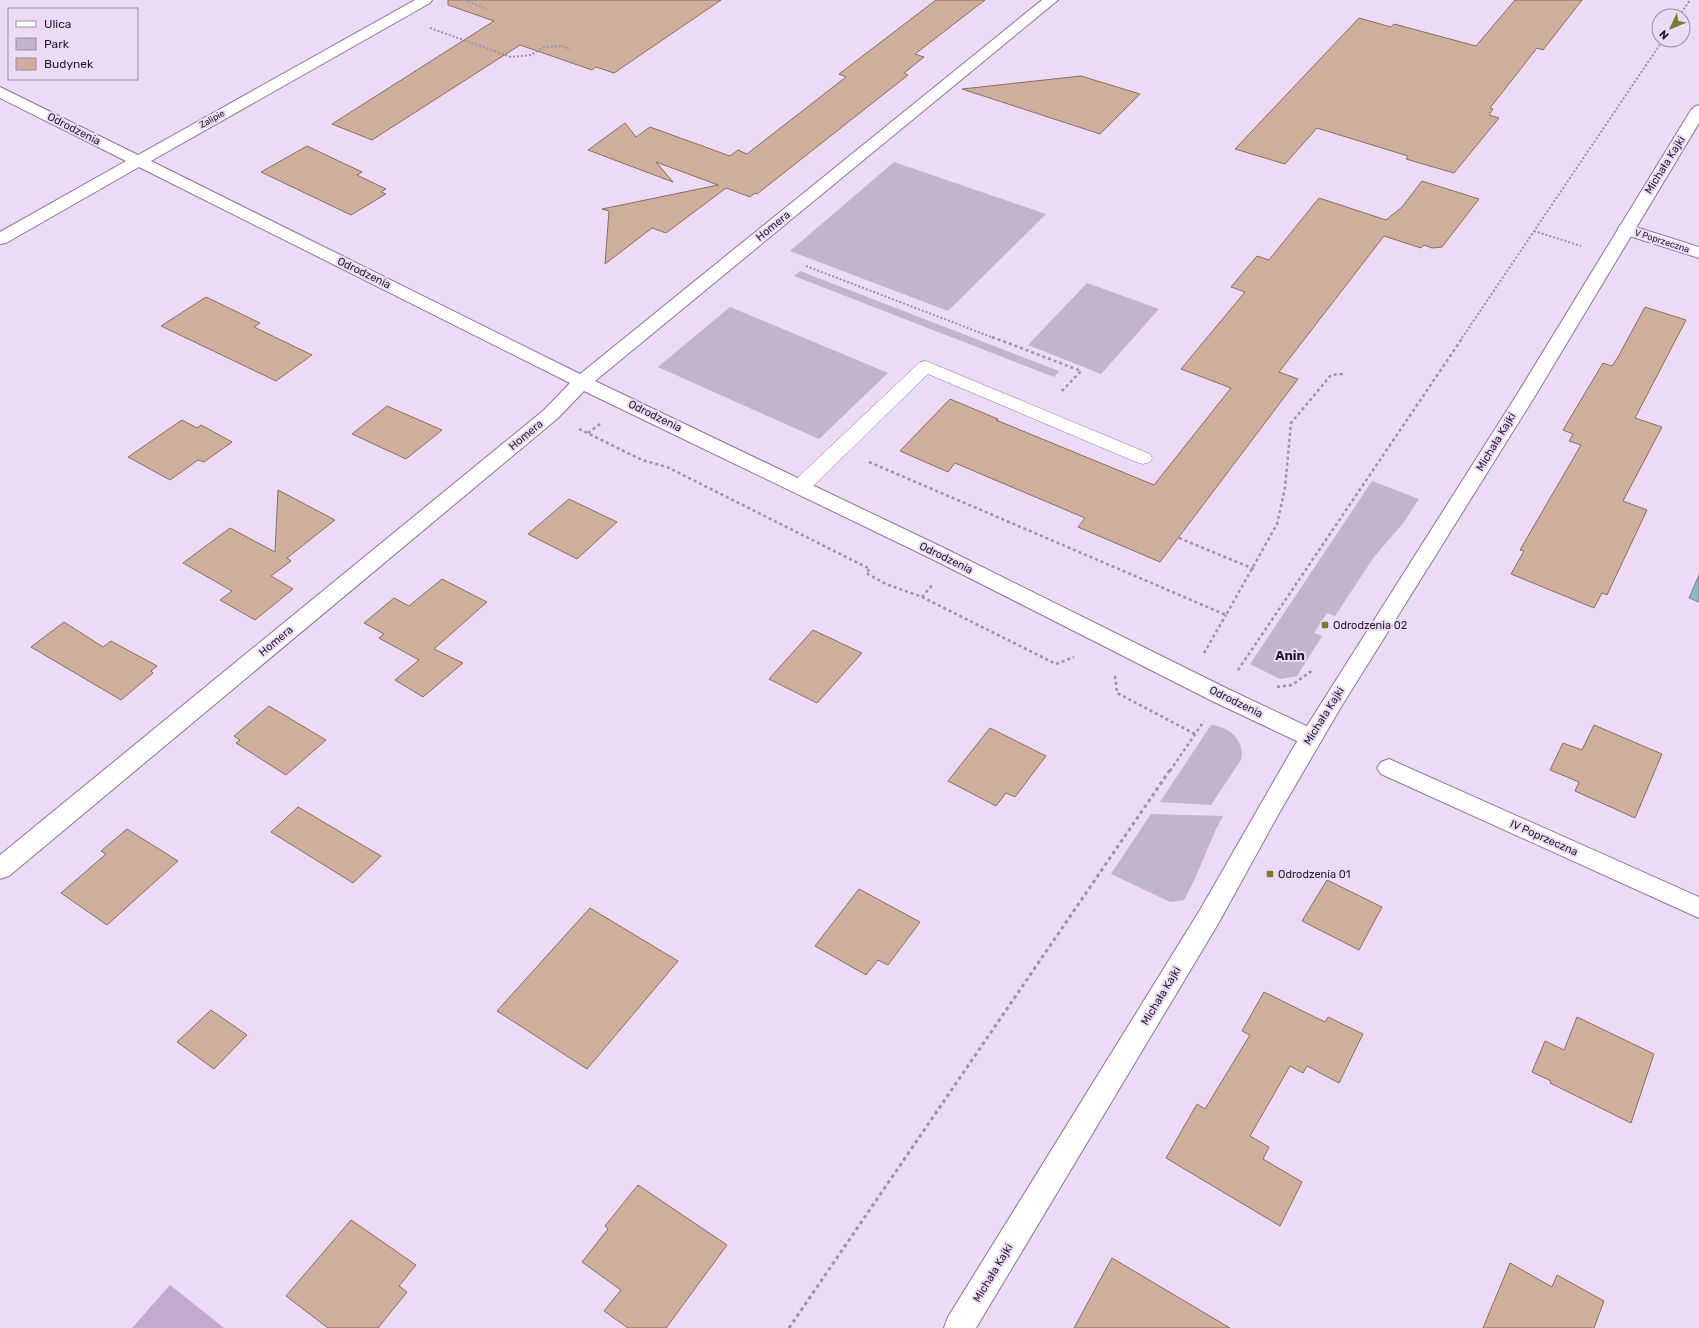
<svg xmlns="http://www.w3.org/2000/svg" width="1699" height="1328" viewBox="0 0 1699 1328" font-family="Rubik,sans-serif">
<rect width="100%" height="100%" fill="#ecdaf7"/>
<!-- green -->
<g fill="#c2b4ca">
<polygon points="894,162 1046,214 948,311 790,251"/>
<polygon points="800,271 1059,371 1054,377 794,276"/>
<polygon points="1087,283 1159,309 1101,374 1028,345"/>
<polygon points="730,307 888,373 819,439 658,367"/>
<polygon points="1372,481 1419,499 1404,522 1374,557 1335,616 1327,613 1314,633 1322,636 1297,676 1280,679 1250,664"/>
<path d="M 1211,725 C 1228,726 1246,741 1241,760 L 1211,805 L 1160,802 Z"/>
<polygon points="1151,814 1223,816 1216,829 1194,881 1184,900 1170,902 1111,874"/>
</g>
<!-- forest -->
<polygon fill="#c0aace" points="170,1285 224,1328 132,1328"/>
<!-- water -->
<polygon fill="#88bac7" stroke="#6a8b97" points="1699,575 1699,602 1689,598"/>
<!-- building -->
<g fill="#cdaf9c" stroke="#8a6f5d">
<polygon points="448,0 721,0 614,73 596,67 592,70 520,45 372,140 332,124 494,21 448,5"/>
<polygon points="936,0 985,0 915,54 924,57 904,73 908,75 757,194 755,193 750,197 726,188 666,233 652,228 605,264 609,211 602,209 718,185 656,162 673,182 588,150 625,123 636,137 650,127 730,156 738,150 747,154 846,77 839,74"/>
<polygon points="1515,0 1582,0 1543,50 1537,48 1490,108 1493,109 1489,115 1499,118 1454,173 1406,159 1408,156 1317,128 1285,164 1235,149 1359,18 1391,27 1394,24 1476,46"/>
<polygon points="1081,76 1140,94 1100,134 962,89"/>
<polygon points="307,146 362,172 357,175 386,189 381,192 386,194 351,215 261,172"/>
<polygon points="1422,181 1479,199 1442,247 1432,248 1424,245 1421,248 1384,236 1279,372 1298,379 1160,562 1078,527 1085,518 955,463 948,472 900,451 950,399 998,419 996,420 1154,485 1231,388 1181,369 1245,292 1231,287 1257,256 1269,260 1319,198 1386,220 1402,207"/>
<polygon points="206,297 260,323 254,327 312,355 276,381 161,326"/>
<polygon points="1645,307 1686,320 1635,418 1662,427 1623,501 1647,510 1607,595 1602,593 1594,608 1511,574 1524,551 1520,550 1581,445 1569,441 1573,434 1563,430 1603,363 1612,366 1618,357"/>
<polygon points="387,406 442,430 406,459 352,434"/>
<polygon points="182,420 197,428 201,425 232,442 204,462 198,460 170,480 128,457"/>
<polygon points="278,490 335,520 287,558 291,561 271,576 293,589 255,620 220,600 232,591 183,563 230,528 275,552"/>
<polygon points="569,499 617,522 577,559 528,534"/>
<polygon points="442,579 487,602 434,649 463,663 423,697 395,680 419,660 379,638 384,634 364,623 394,598 409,606"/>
<polygon points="64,622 103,647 111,641 157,666 151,671 153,673 121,700 31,647"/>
<polygon points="813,630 862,653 817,703 769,679"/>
<polygon points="269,706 326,740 286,775 236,743 240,740 234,736"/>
<polygon points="1594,725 1662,754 1635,818 1575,791 1579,782 1550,770 1563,743 1582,750"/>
<polygon points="990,728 1046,756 1015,797 1006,793 996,806 948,781"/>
<polygon points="298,807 381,856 353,883 271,832"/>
<polygon points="127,829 178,861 107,925 61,893 106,854 101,851"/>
<polygon points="1327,880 1382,907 1359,950 1302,921"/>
<polygon points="859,889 920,922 888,965 878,960 866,975 815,946"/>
<polygon points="590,908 678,961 587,1069 497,1011"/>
<polygon points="1264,992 1325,1022 1328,1017 1363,1034 1339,1083 1307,1066 1303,1073 1290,1066 1250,1136 1269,1147 1263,1159 1302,1182 1280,1226 1166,1158 1197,1104 1205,1109 1250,1035 1242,1031"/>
<polygon points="211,1010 247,1035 214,1069 177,1042"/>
<polygon points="1577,1017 1654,1054 1631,1123 1550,1083 1551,1081 1532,1072 1545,1041 1564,1050"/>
<polygon points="638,1185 727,1245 666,1328 628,1328 604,1311 621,1290 582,1262 608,1229 605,1226"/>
<polygon points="351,1220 416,1265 399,1286 407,1292 378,1328 328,1328 286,1296"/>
<polygon points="1112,1258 1230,1328 1074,1328"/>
<polygon points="1510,1263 1552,1287 1557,1275 1604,1301 1594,1328 1483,1328"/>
</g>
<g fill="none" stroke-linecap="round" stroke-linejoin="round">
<defs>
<polygon id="service" points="926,361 1150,454 1152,458 1150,462 1143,464 1136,462 928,374 807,492 800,493 793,492 791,487 793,482 920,362"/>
<g id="minor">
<polygon points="415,0 432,0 430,3 151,161 580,374 1042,0 1058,0 595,381 946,549 1228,689 1319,732 1322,738 1319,744 1311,747 1303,744 1212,701 932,559 584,391 558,418 9,876 0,879 0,855 544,410 570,383 139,167 6,243 0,244 0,232 126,161 0,98 0,87 138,155"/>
<polygon points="1626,224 1699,247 1699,258 1620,233 1618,229 1620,225"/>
<polygon points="1389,759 1699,897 1699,918 1381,774 1377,768 1381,762"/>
</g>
<polygon id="tertiary" points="1699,105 1699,123 1535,396 1341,707 1278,815 1218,924 976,1328 944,1328 948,1317 1200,910 1293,748 1516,396 1691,110 1694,107"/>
</defs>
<!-- service casing -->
<use href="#service" stroke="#887892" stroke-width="1"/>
<!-- minor casing -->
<use href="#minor" stroke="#887892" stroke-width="2"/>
<!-- tertiary casing -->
<use href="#tertiary" stroke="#887892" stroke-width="2"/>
<!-- path-far2 -->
<g stroke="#9f91a7" stroke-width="2" stroke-dasharray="2 2" stroke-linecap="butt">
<polyline points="464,0 487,9"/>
<polyline points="1679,16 1690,0"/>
<polyline points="430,28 511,57 531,55 544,47 562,46 571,49"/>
<polyline points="1534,231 1581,246"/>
<polyline points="806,266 994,338"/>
<polyline points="1462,338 1663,40"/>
</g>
<!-- path-far1 -->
<g stroke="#9f91a7" stroke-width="2.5" stroke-dasharray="3 3" stroke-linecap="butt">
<polyline points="992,337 1081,371 1061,392"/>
<polyline points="579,429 642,460 667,467 870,569 866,573 886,584 922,597 1056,664 1074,657"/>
<polyline points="588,433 600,424"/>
<polyline points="869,462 1226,615 1277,524 1285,488 1291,423 1331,375 1344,374"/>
<polyline points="1179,538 1254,569"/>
<polyline points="922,597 933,584"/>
<polyline points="1204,653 1226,615"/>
<polyline points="1238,670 1463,337"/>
<polyline points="1115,676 1117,693 1195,734"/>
<polyline points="1277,687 1292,685 1310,672 1314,673"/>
<polyline points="1170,771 1204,721"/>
</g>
<!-- path -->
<polyline stroke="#9f91a7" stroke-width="3" stroke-dasharray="3.5 3.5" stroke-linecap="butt" points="789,1328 1170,770"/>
<!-- service -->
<use href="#service" fill="#fff" fill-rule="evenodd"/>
<!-- minor -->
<use href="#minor" fill="#fff" fill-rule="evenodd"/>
<!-- tertiary -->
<use href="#tertiary" fill="#fff" fill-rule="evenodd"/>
</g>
<!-- markers -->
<g fill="#757d28" stroke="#ecdaf7" stroke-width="1.5">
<rect x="1321" y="621" width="8" height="8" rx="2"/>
<rect x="1266" y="870" width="8" height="8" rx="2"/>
</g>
<g text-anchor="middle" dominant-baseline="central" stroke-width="4" stroke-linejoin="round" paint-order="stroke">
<!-- far-street labels -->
<g font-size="9" fill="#241d28" stroke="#ecdaf7">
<text transform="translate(212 119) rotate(-29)">Zalipie</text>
<text transform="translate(1662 241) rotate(18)">V Poprzeczna</text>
</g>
<!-- street labels -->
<g font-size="11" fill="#241d28" stroke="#ecdaf7">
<text transform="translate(74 129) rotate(27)">Odrodzenia</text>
<text transform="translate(1665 165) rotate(-58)">Michała Kajki</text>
<text transform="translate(773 226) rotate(-39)">Homera</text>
<text transform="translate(364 273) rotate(26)">Odrodzenia</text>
<text transform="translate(655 416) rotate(26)">Odrodzenia</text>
<text transform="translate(526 435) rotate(-40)">Homera</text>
<text transform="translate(1496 442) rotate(-59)">Michała Kajki</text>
<text transform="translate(946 558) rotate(26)">Odrodzenia</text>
<text transform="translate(276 641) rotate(-40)">Homera</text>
<text transform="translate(1236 702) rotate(26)">Odrodzenia</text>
<text transform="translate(1324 716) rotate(-58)">Michała Kajki</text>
<text transform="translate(1544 838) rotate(24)">IV Poprzeczna</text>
<text transform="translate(1161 996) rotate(-59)">Michała Kajki</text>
<text transform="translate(993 1273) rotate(-59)">Michała Kajki</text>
</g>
<!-- poi labels -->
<g font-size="11" fill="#241d28" stroke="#ecdaf7" text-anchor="start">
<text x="1333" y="625">Odrodzenia 02</text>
<text x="1278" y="874">Odrodzenia 01</text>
</g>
<!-- quarter labels -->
<g font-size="13" font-weight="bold" fill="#241d28" stroke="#ecdaf7">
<text x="1290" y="655">Anin</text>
</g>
</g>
<!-- legend -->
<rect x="8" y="8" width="130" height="72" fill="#ecdaf7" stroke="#9c8ea4"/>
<rect x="16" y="21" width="20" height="6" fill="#ffffff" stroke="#9c8ea4"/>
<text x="44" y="28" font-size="12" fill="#241d28">Ulica</text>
<rect x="16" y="38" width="20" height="12" fill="#c2b4ca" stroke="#9c8ea4"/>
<text x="44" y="48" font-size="12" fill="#241d28">Park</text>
<rect x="16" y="58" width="20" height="12" fill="#cdaf9c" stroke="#9c8ea4"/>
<text x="44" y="68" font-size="12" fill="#241d28">Budynek</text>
<!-- north arrow -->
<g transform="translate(1671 28) rotate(226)"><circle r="19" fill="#ecdaf7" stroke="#9c8ea4"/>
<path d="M0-3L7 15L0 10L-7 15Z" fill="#757d28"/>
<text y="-6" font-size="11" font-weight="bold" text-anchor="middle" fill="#241d28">N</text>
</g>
</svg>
